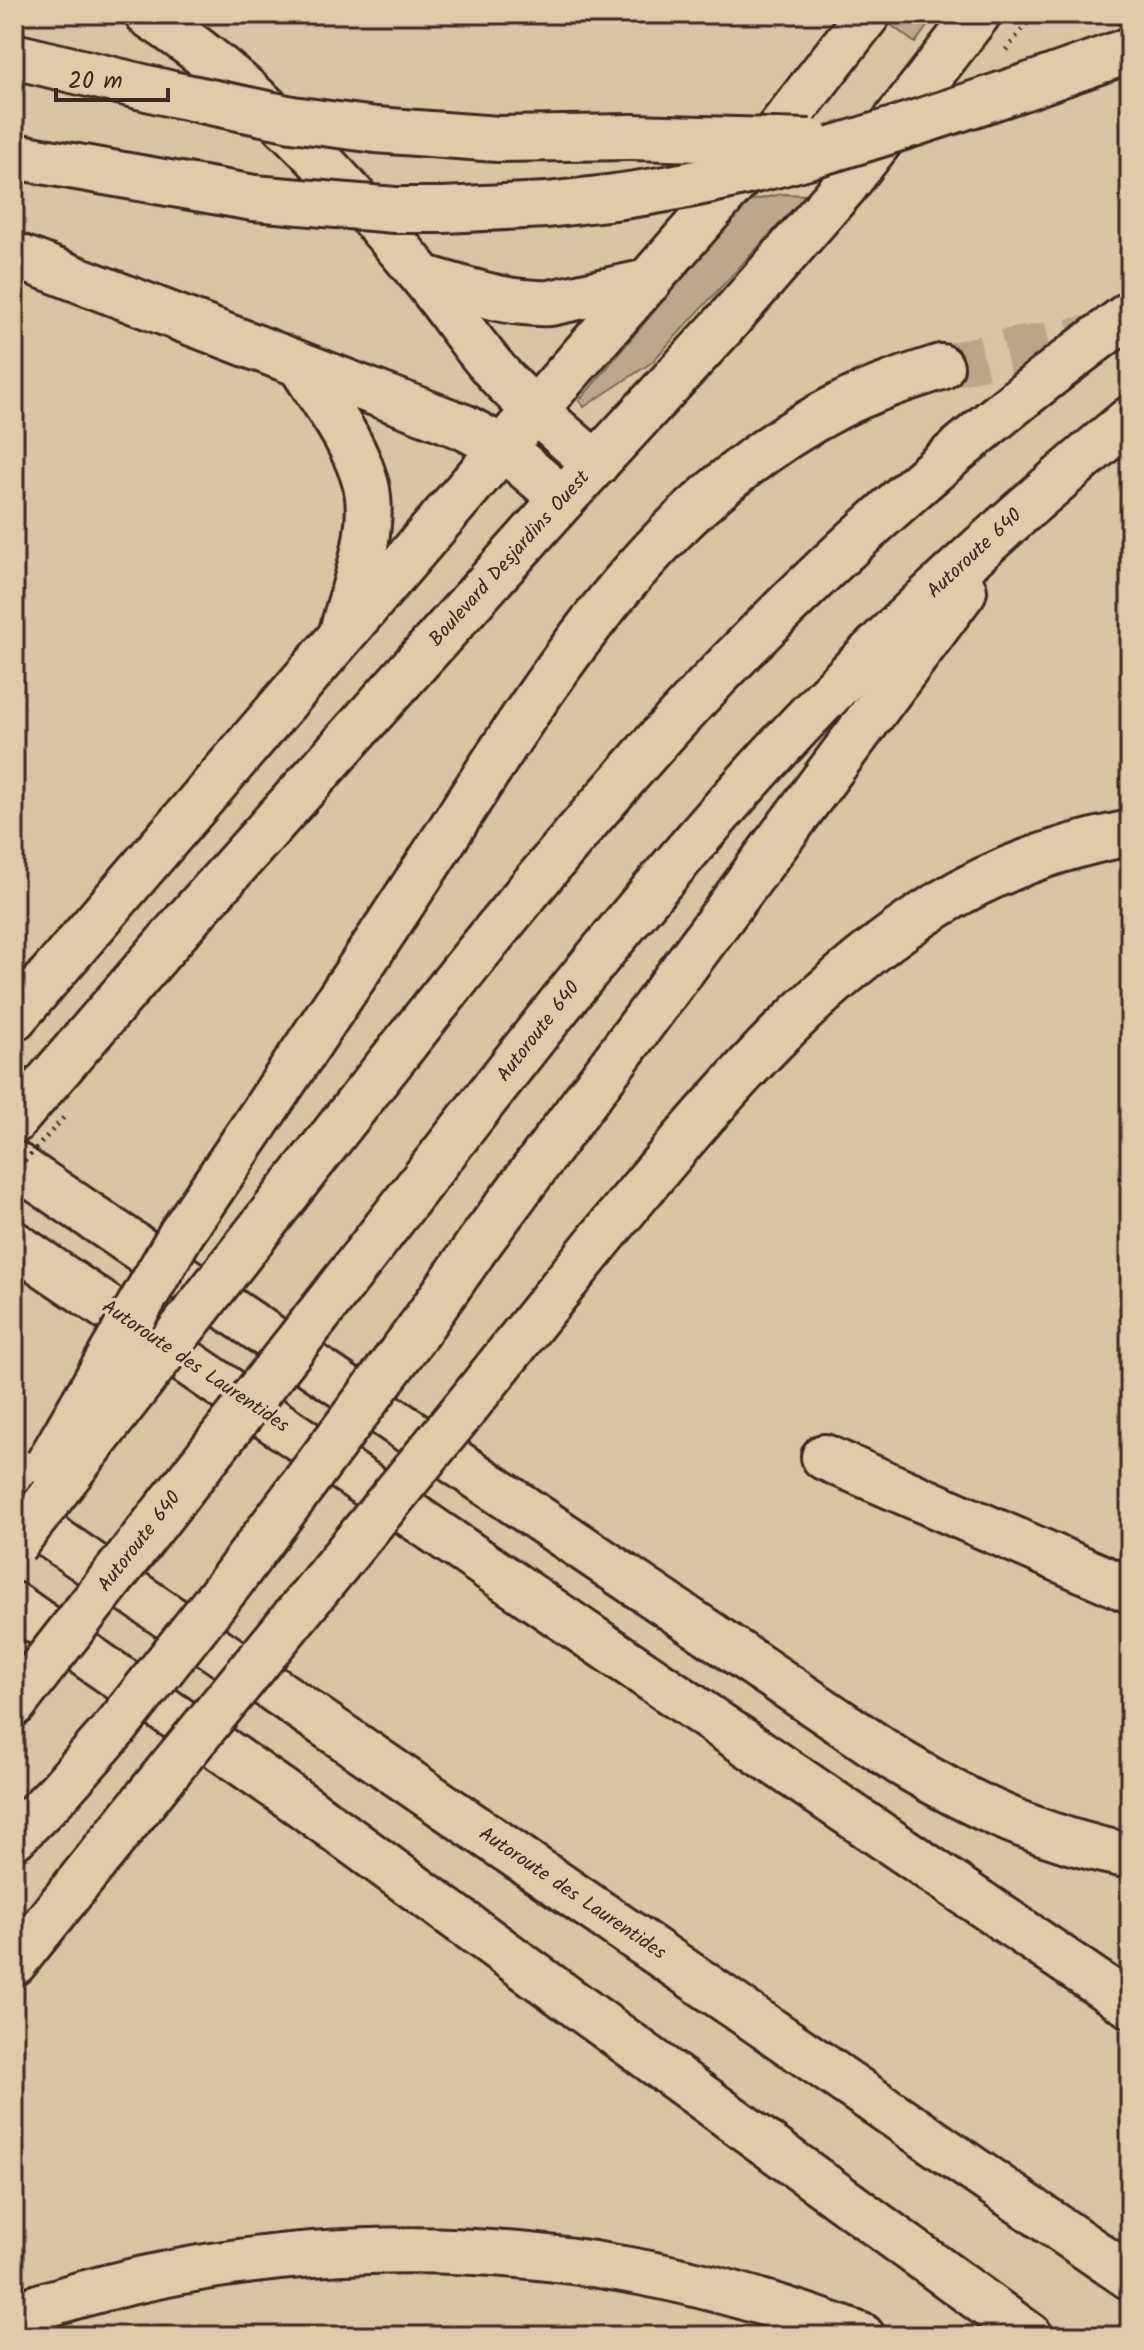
<svg xmlns="http://www.w3.org/2000/svg" width="1144" height="2350" viewBox="0 0 1144 2350" font-family="Kalam,sans-serif">
<rect width="100%" height="100%" fill="#d8c5a4"/>
<filter id="ink" filterUnits="userSpaceOnUse"><feTurbulence type="fractalNoise" baseFrequency=".0125" numOctaves="2"/><feDisplacementMap in="SourceGraphic" scale="16" xChannelSelector="R" yChannelSelector="G"/><feConvolveMatrix kernelMatrix="1 2 1 2 8 2 1 2 1" color-interpolation-filters="sRGB"/></filter>
<g filter="url(#ink)">
<!-- grass -->
<g fill="#bba88c" stroke="#7b6955" stroke-width="2">
<polygon points="898,14 936,14 915,43 890,24"/>
<polygon points="781,194 806,195 651,363 584,407 579,401 746,202"/>
</g>
<g fill="none" stroke-linecap="round" stroke-linejoin="round">
<!-- highway-tunnel -->
<polyline stroke="#b9a689" stroke-width="44" stroke-dasharray="44 22" stroke-linecap="butt" points="941,367 1009,351 1116,333"/>
<defs>
<g id="minor">
<polyline points="14,1018 535,410 758,156 868,14"/>
<polyline points="14,1121 193,913 563,499 723,326 845,186 978,14"/>
<polyline points="824,1457 1130,1590"/>
</g>
<g id="highway">
<path d="M 147,14 C 254,84 342,179 423,277 C 450,310 473,347 502,378 C 531,409 564,436 596,464"/>
<polyline points="14,56 172,94"/>
<polyline points="1031,85 1130,50"/>
<polyline points="376,130 498,139 632,137"/>
<polyline points="14,156 254,198"/>
<polyline points="443,210 547,205 607,198"/>
<polyline points="14,255 464,427 503,448 563,499"/>
<path d="M 424,278 C 465,289 506,305 550,303 L 648,282"/>
<path d="M 301,366 C 324,403 355,442 366,485 C 377,530 352,592 341,636"/>
<path d="M 14,1164 L 901,1763 C 974,1807 1046,1840 1130,1856"/>
<path d="M 181,1234 C 261,1116 341,997 419,878 C 534,702 645,505 839,406 C 872,389 907,378 941,367"/>
<polyline points="14,1244 1130,2005"/>
<path d="M 230,1267 C 375,1082 518,894 677,719 C 814,570 967,434 1130,314"/>
<path d="M 312,1323 C 462,1131 607,934 772,755 C 883,634 1003,524 1130,419"/>
<polyline points="419,1329 477,1246 964,591"/>
<path d="M 463,1411 C 523,1335 583,1259 645,1185 C 731,1082 823,976 938,905 C 998,868 1062,846 1130,833"/>
<polyline points="14,1511 1130,2277"/>
<polyline points="14,1605 302,1805 1030,2336"/>
<polyline points="14,1704 47,1661"/>
<polyline points="14,1837 58,1793 117,1726"/>
<polyline points="14,1963 169,1770"/>
<path d="M 14,2315 C 207,2249 422,2233 623,2269 C 705,2283 784,2307 862,2336"/>
</g>
</defs>
<!-- minor casing -->
<use href="#minor" stroke="#3b2a1e" stroke-width="50"/>
<!-- highway casing -->
<use href="#highway" stroke="#3b2a1e" stroke-width="50"/>
<!-- path -->
<polyline stroke="#3b2a1e" stroke-width="5" stroke-dasharray="2 6" stroke-linecap="butt" points="1006,50 1034,14"/>
<!-- minor -->
<use href="#minor" stroke="#dfcbaa" stroke-width="44"/>
<!-- highway -->
<use href="#highway" stroke="#dfcbaa" stroke-width="44"/>
<defs>
<g id="highway-bridge">
<polyline points="172,94 292,119 376,130"/>
<polyline points="632,137 810,142"/>
<polyline points="254,198 395,210 443,210"/>
<path d="M 607,198 C 753,180 892,131 1031,85"/>
<polyline points="48,1464 181,1234"/>
<polyline points="14,1545 230,1267"/>
<polyline points="47,1661 312,1323"/>
<polyline points="117,1726 230,1583 419,1329"/>
<polyline points="169,1770 463,1411"/>
</g>
</defs>
<!-- highway-bridge casing -->
<use href="#highway-bridge" stroke="#3b2a1e" stroke-width="50" stroke-linecap="butt"/>
<!-- path-bridge -->
<polyline stroke="#3b2a1e" stroke-width="5" stroke-dasharray="2 6" stroke-linecap="butt" points="14,1173 66,1115"/>
<!-- highway-bridge -->
<use href="#highway-bridge" stroke="#dfcbaa" stroke-width="44"/>
</g>
</g>
<g text-anchor="middle" dominant-baseline="central" stroke-width="7" stroke-linejoin="round" paint-order="stroke">
<!-- street labels -->
<g font-size="20" fill="#3b2a1e" stroke="#dfcbaa">
<text transform="translate(975 554) rotate(-43)">Autoroute 640</text>
<text transform="translate(510 559) rotate(-48)">Boulevard Desjardins Ouest</text>
<text transform="translate(539 1032) rotate(-52)">Autoroute 640</text>
<text transform="translate(195 1367) rotate(34)">Autoroute des Laurentides</text>
<text transform="translate(140 1542) rotate(-52)">Autoroute 640</text>
<text transform="translate(572 1894) rotate(34)">Autoroute des Laurentides</text>
</g>
</g>
<!-- margin -->
<rect width="1144" height="2350" fill="none" stroke="#dfcbaa" stroke-width="48"/>
<rect x="24" y="24" width="1096" height="2302" fill="none" stroke="#3b2a1e" stroke-width="3" filter="url(#ink)"/>
<!-- scale -->
<path d="M56 88v12h112v-12" fill="none" stroke="#3b2a1e" stroke-width="4"/>
<text x="68" y="88" font-size="24" fill="#3b2a1e" stroke="#dfcbaa" stroke-width="6" paint-order="stroke">20 m</text>
</svg>
